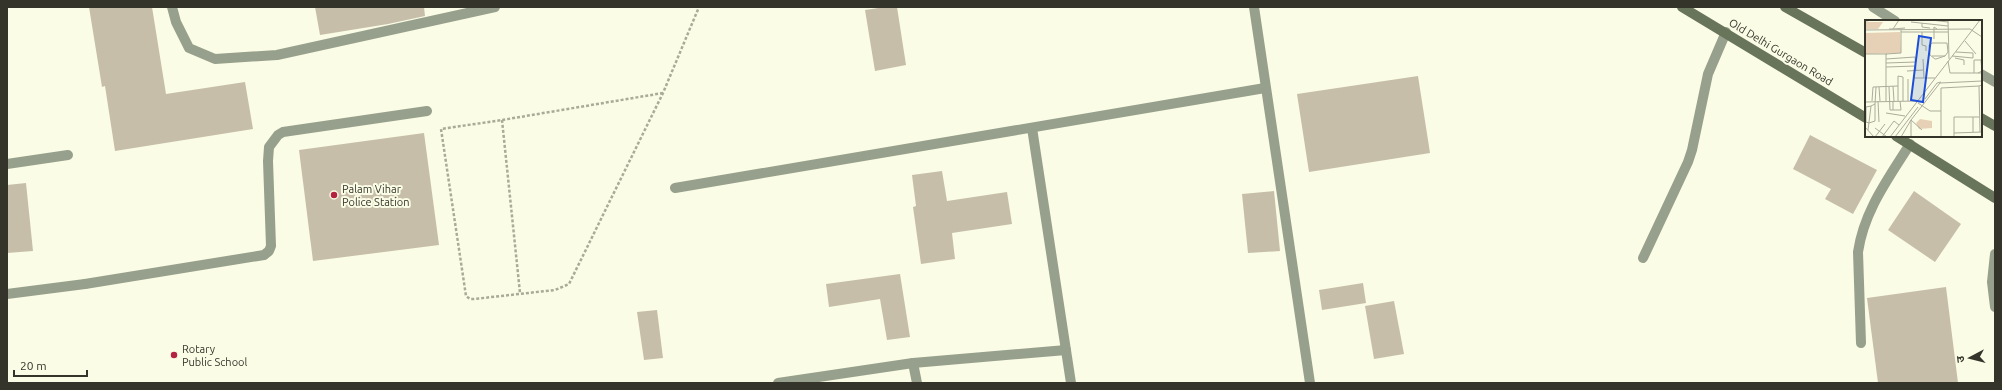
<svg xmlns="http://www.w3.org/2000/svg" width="2002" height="390" viewBox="0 0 2002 390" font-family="Ubuntu,'Noto Sans Devanagari',sans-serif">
<rect width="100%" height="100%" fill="#fbfce5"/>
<!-- building -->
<g fill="#c6bea9">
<polygon points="89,7 152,7 166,94 245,82 253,129 115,151 105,86 102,87"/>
<polygon points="315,7 424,7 425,16 388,24 320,35"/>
<polygon points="885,7 897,7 906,65 875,71 865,10"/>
<polygon points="1418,76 1430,153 1309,172 1297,94"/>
<polygon points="424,133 439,245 313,261 299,150"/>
<polygon points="1810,135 1877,170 1853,214 1825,199 1831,189 1793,169"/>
<polygon points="942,171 947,201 1007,192 1012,224 952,233 955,259 921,264 913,207 916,206 912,175"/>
<polygon points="26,183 33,251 7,253 7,185"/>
<polygon points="1274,191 1280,251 1248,253 1242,194"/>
<polygon points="1914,191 1961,224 1935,262 1888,230"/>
<polygon points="900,274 910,337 887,340 880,299 829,307 826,284"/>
<polygon points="1363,283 1366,303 1322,310 1319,290"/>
<polygon points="1946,287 1958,383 1878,383 1867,298"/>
<polygon points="1394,301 1404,354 1374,359 1365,306"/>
<polygon points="657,310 663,358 644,360 637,312"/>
</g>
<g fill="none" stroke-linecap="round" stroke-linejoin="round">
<!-- path -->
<g stroke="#aa9" stroke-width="2.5" stroke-dasharray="3 2" stroke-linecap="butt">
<polyline points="663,93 502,120 441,129 466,296 470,299 474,299 555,290 569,284 663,93 699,7"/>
<polyline points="502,120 520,293"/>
</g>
<!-- service -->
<g stroke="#97a08d" stroke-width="10">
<polyline points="1873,7 1895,21"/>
<polyline points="1981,74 1995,82"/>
<polyline points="1643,258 1688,162 1692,150 1708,74 1726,32"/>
<polyline points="85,284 264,255 269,251 271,246 268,161 269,147 278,135 283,132 427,111"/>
<path d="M 1861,343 L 1858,252 C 1864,211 1888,179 1910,144"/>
</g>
<!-- minor -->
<g stroke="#97a08d" stroke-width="10">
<polyline points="172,7 176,22 189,48 215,59 277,55 495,7"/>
<polyline points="1254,7 1310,383"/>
<polyline points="1032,128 1071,383"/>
<polyline points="7,164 68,155"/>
<polyline points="675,188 1265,88"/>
<polyline points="1995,254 1992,282 1995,307"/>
<polyline points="7,294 85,284"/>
<polyline points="913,363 917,383"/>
<polyline points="778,383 913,363 1066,350"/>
</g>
<!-- secondary -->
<g stroke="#68755a" stroke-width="10">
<polyline points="1682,7 1866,118"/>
<polyline points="1785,7 1866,53"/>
<polyline points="1981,118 1995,126"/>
<polyline points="1896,136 1995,198"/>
</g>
</g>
<!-- markers -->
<g fill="#b42241" stroke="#fbfce5" stroke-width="1.5">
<circle cx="334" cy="195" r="4"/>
<circle cx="174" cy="355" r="4"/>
</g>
<g text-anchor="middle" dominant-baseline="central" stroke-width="4" stroke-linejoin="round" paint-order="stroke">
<!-- street labels -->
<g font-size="11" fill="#34342b" stroke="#fbfce5">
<text transform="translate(1781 52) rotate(31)">Old Delhi Gurgaon Road</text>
</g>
<!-- poi labels -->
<g font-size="11" fill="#34342b" stroke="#fbfce5" text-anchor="start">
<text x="342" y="189">Palam Vihar<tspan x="342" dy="13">Police Station</tspan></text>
<text x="182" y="349">Rotary<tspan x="182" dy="13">Public School</tspan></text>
</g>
</g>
<!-- overview -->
<g transform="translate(1865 20)">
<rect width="117" height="117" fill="#fbfce5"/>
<path d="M 0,0 L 4,2 L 18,2 L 13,9 L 0,9 ZM 35,12 L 36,33 L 0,34 L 0,13 ZM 55,99 L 67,101 L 67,108 L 54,109 L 51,103 Z" fill="#e7d1b6"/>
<path fill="none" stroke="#abac9b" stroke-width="1" d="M 66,0 L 83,2M 83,0 L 84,39M 46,2 L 83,6M 57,3 L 57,7 L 65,8M 24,9 L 28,9 L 34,0M 28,9 L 40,8M 0,10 L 105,9 L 117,17M 36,12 L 83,12M 57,12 L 57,25 L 61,26 L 61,31M 69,19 L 69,7 L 72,9M 100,21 L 111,34M 0,34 L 22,34M 67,36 L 80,36 L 83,32 L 82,23 L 67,23 L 64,25 L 65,35 L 70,39 L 71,39 L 80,36M 87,36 L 108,38 L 108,33 L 91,32M 90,38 L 99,40 L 99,45M 21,39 L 50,37 L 51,51M 58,39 L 59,58M 83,41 L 85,53 L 117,53M 21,43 L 51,42M 21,47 L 51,46M 42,51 L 58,50M 109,53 L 109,40 L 116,40 L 117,51 L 113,53M 48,58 L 70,58M 43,59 L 43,81M 28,66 L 29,81M 14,67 L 15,81M 21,67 L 21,34 L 36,33 L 36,10M 21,67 L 21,81M 24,67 L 25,90 L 28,90 L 28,81M 60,79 L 72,63 L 76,62M 7,81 L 8,67 L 33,66M 13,81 L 14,102M 33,81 L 33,56 L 38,57 L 38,81M 0,82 L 52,81M 53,83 L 65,91 L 76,91M 28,90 L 36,90 L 35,81M 21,93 L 40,96M 108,97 L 108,112M 4,103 L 1,102 L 1,87 L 6,86M 4,103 L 10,101 L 10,84M 0,107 L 9,117M 10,108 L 22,117M 3,110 L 6,86 L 10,84 L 11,67M 57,110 L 46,100 L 75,63 L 117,61M 115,112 L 114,66 L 117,65M 89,113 L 117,112M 10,117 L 20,104M 17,117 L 29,101 L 34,105M 25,117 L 115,0M 30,117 L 53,87M 36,117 L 46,100M 46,117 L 46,100M 76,117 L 76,68 L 114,66M 89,117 L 89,97 L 114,97"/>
<path fill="#1d4ed8" fill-opacity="0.15" stroke="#1d4ed8" stroke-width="2" d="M 54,16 L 66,18 L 58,82 L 46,80 Z"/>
<rect width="117" height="117" fill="none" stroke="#34342b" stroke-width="2"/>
</g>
<!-- border -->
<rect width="2002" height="390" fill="none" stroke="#34342b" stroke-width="16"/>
<!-- north arrow -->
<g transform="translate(1970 358) rotate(263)" stroke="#fbfce5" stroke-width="3" paint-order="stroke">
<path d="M0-3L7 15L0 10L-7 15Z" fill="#34342b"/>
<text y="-6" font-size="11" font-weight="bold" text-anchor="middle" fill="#34342b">उ</text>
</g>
<!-- scale -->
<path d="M14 370v6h73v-6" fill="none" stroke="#34342b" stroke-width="2"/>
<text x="20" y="370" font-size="12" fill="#34342b" stroke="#fbfce5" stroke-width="3" paint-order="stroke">20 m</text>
</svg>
